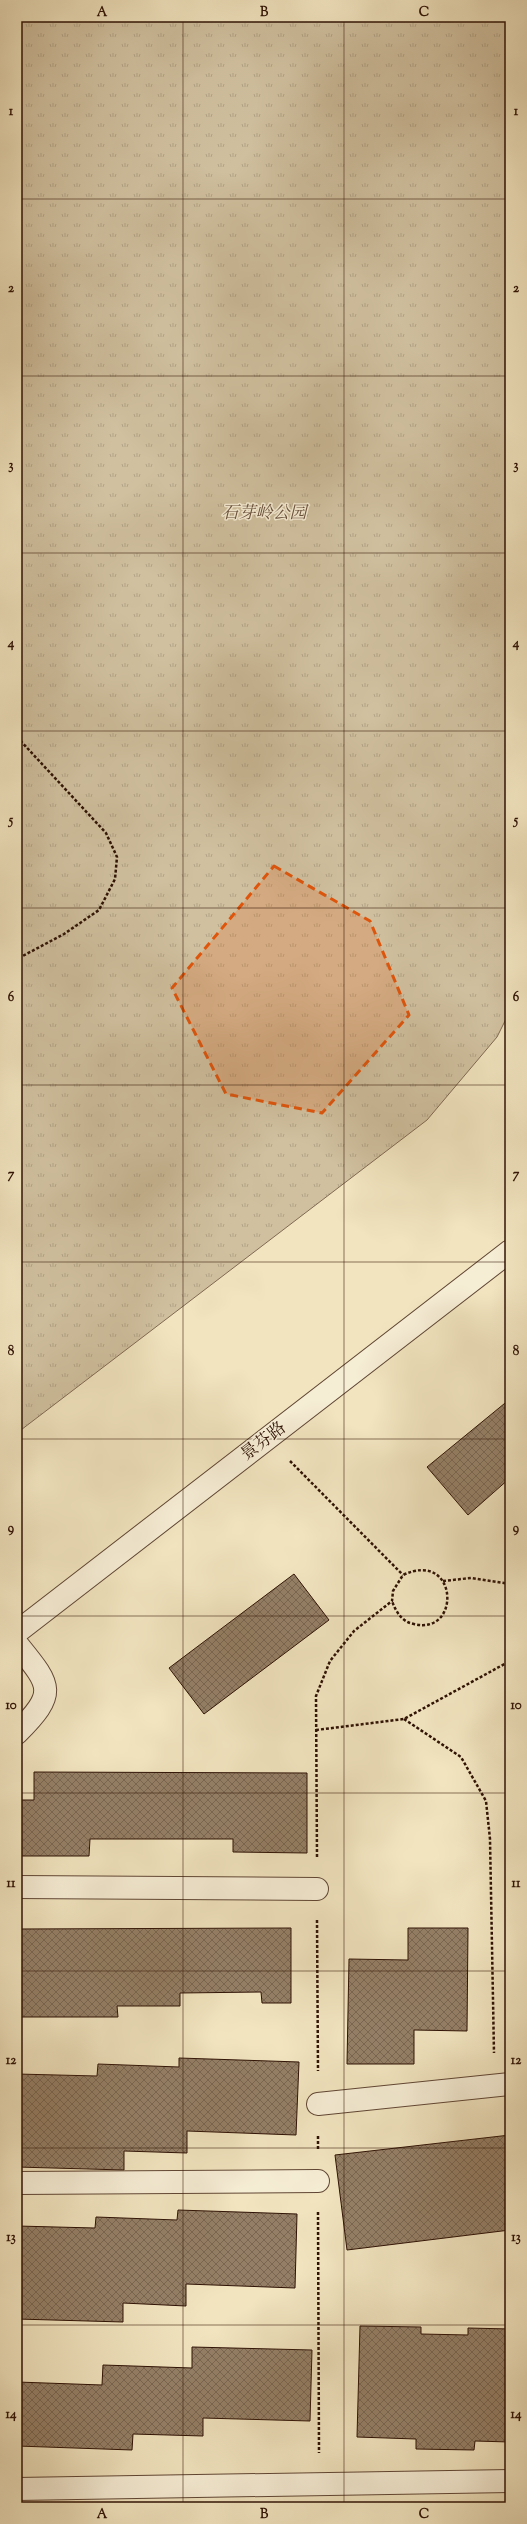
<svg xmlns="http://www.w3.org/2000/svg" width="527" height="2524" viewBox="0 0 527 2524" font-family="'Sorts Mill Goudy','Noto Serif SC',serif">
<defs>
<pattern id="park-tufts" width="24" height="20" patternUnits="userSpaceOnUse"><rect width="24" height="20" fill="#d0c09f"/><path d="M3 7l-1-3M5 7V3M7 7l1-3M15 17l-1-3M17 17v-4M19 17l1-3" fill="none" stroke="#b3a487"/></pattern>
<pattern id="building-cross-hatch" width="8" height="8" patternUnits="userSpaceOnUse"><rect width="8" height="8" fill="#947f66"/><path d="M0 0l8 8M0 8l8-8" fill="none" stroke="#796752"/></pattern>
</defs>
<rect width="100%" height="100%" fill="#f1e4bf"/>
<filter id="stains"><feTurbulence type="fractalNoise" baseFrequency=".005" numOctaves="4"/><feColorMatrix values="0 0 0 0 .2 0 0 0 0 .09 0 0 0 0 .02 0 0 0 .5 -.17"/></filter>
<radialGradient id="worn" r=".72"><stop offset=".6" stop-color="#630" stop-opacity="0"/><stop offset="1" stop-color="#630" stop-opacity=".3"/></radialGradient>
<!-- park -->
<polygon fill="url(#park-tufts)" stroke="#806952" points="17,17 510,17 510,1011 497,1037 427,1120 17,1433"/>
<!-- building -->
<g fill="url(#building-cross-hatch)" stroke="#2f1205">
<polygon points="510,1399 510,1478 468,1515 427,1467"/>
<polygon points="294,1574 329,1620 204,1714 169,1668"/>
<polygon points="34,1772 307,1773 307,1853 233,1852 233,1839 90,1839 89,1856 17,1856 17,1800 34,1800"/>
<polygon points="509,1830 510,1830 510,1900"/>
<polygon points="291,1928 291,2003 262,2003 261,1992 180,1993 180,2006 117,2006 118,2017 17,2017 17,1929"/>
<polygon points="408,1928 468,1928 467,2031 414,2030 414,2064 347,2064 349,1959 408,1960"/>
<polygon points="179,2058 299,2062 296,2135 187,2131 187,2153 124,2151 124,2170 17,2167 17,2074 97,2076 98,2064 179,2067"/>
<polygon points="510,2135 510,2230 347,2250 335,2155"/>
<polygon points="178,2210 297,2214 295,2288 186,2284 186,2306 123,2303 123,2322 17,2319 17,2226 95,2228 96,2217 177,2220"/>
<polygon points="360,2326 421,2327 421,2334 468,2335 468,2328 510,2329 510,2442 475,2441 474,2450 416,2449 416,2439 357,2437"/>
<polygon points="192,2347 312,2350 310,2421 203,2418 203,2436 133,2434 132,2450 17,2446 17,2382 102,2385 103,2365 192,2368"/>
</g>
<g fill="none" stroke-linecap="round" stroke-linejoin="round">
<defs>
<g id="minor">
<polyline points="17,1632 510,1251"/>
<path d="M 17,1644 C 51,1686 58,1692 17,1733"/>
<polyline points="17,1887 317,1889"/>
<polyline points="318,2104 510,2084"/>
<polyline points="17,2183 318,2181"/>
<polyline points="17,2489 510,2481"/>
</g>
</defs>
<!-- minor casing -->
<use href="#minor" stroke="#604634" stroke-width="24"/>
<!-- path -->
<g stroke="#2f1205" stroke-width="2.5" stroke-dasharray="3 2" stroke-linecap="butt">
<polyline points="17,737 106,833 117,857 115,879 99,910 64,934 17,959"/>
<polyline points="290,1461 403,1575"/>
<polyline points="443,1581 471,1578 510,1584"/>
<polyline points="404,1719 461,1757 486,1801 490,1839 494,2053"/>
<polyline points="316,1730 404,1719 510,1661"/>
<path d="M 317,1857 L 316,1696 L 330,1661 L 354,1631 L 392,1601 L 393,1591 L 403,1575 C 458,1549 462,1636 414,1624 C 402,1622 396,1612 392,1601"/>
<polyline points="317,1920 318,2071"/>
<polyline points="318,2149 318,2136"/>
<polyline points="318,2212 319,2453"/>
</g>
<!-- minor -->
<use href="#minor" stroke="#f6edd5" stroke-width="22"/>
</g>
<!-- marked area -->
<path fill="#df550c" fill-opacity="0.2" stroke="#df550c" stroke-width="3" stroke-dasharray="8 5" stroke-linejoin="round" d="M 274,866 L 370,921 L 409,1015 L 322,1113 L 226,1094 L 172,988 Z"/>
<!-- grid -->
<path fill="none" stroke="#2f1205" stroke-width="1" stroke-opacity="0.55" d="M 183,17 L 183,2507M 344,17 L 344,2507M 17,199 L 510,199M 17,376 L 510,376M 17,553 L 510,553M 17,731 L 510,731M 17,908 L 510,908M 17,1085 L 510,1085M 17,1262 L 510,1262M 17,1439 L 510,1439M 17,1616 L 510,1616M 17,1793 L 510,1793M 17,1971 L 510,1971M 17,2148 L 510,2148M 17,2325 L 510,2325"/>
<g text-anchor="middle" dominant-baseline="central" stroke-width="3" stroke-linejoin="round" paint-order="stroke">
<!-- park labels -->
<g font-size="17" font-style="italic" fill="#674f3b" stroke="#f6edd5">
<text x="264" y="514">石芽岭公园</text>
</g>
<!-- street labels -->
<g font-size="17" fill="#2f1205" stroke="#f6edd5">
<text transform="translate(264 1442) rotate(-38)">景芬路</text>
</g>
</g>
<!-- margin -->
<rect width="527" height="2524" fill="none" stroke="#f1e4bf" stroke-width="44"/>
<rect x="22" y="22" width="483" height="2480" fill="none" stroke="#2f1205" stroke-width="1.5"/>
<g font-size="13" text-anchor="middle" font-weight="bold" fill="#2f1205">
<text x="102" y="16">A</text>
<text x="264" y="16">B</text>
<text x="424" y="16">C</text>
<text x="11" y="115">1</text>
<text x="516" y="115">1</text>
<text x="11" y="292">2</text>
<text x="516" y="292">2</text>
<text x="11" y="469">3</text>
<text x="516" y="469">3</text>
<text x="11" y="647">4</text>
<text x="516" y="647">4</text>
<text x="11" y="824">5</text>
<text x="516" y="824">5</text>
<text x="11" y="1001">6</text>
<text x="516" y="1001">6</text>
<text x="11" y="1178">7</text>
<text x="516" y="1178">7</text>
<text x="11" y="1355">8</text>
<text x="516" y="1355">8</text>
<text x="11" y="1532">9</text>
<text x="516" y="1532">9</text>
<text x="11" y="1709">10</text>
<text x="516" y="1709">10</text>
<text x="11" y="1887">11</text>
<text x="516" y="1887">11</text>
<text x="11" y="2064">12</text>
<text x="516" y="2064">12</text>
<text x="11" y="2241">13</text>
<text x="516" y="2241">13</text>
<text x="11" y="2418">14</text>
<text x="516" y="2418">14</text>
<text x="102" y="2518">A</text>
<text x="264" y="2518">B</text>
<text x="424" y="2518">C</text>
</g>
<rect width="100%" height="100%" filter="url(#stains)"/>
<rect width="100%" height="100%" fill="url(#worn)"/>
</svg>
